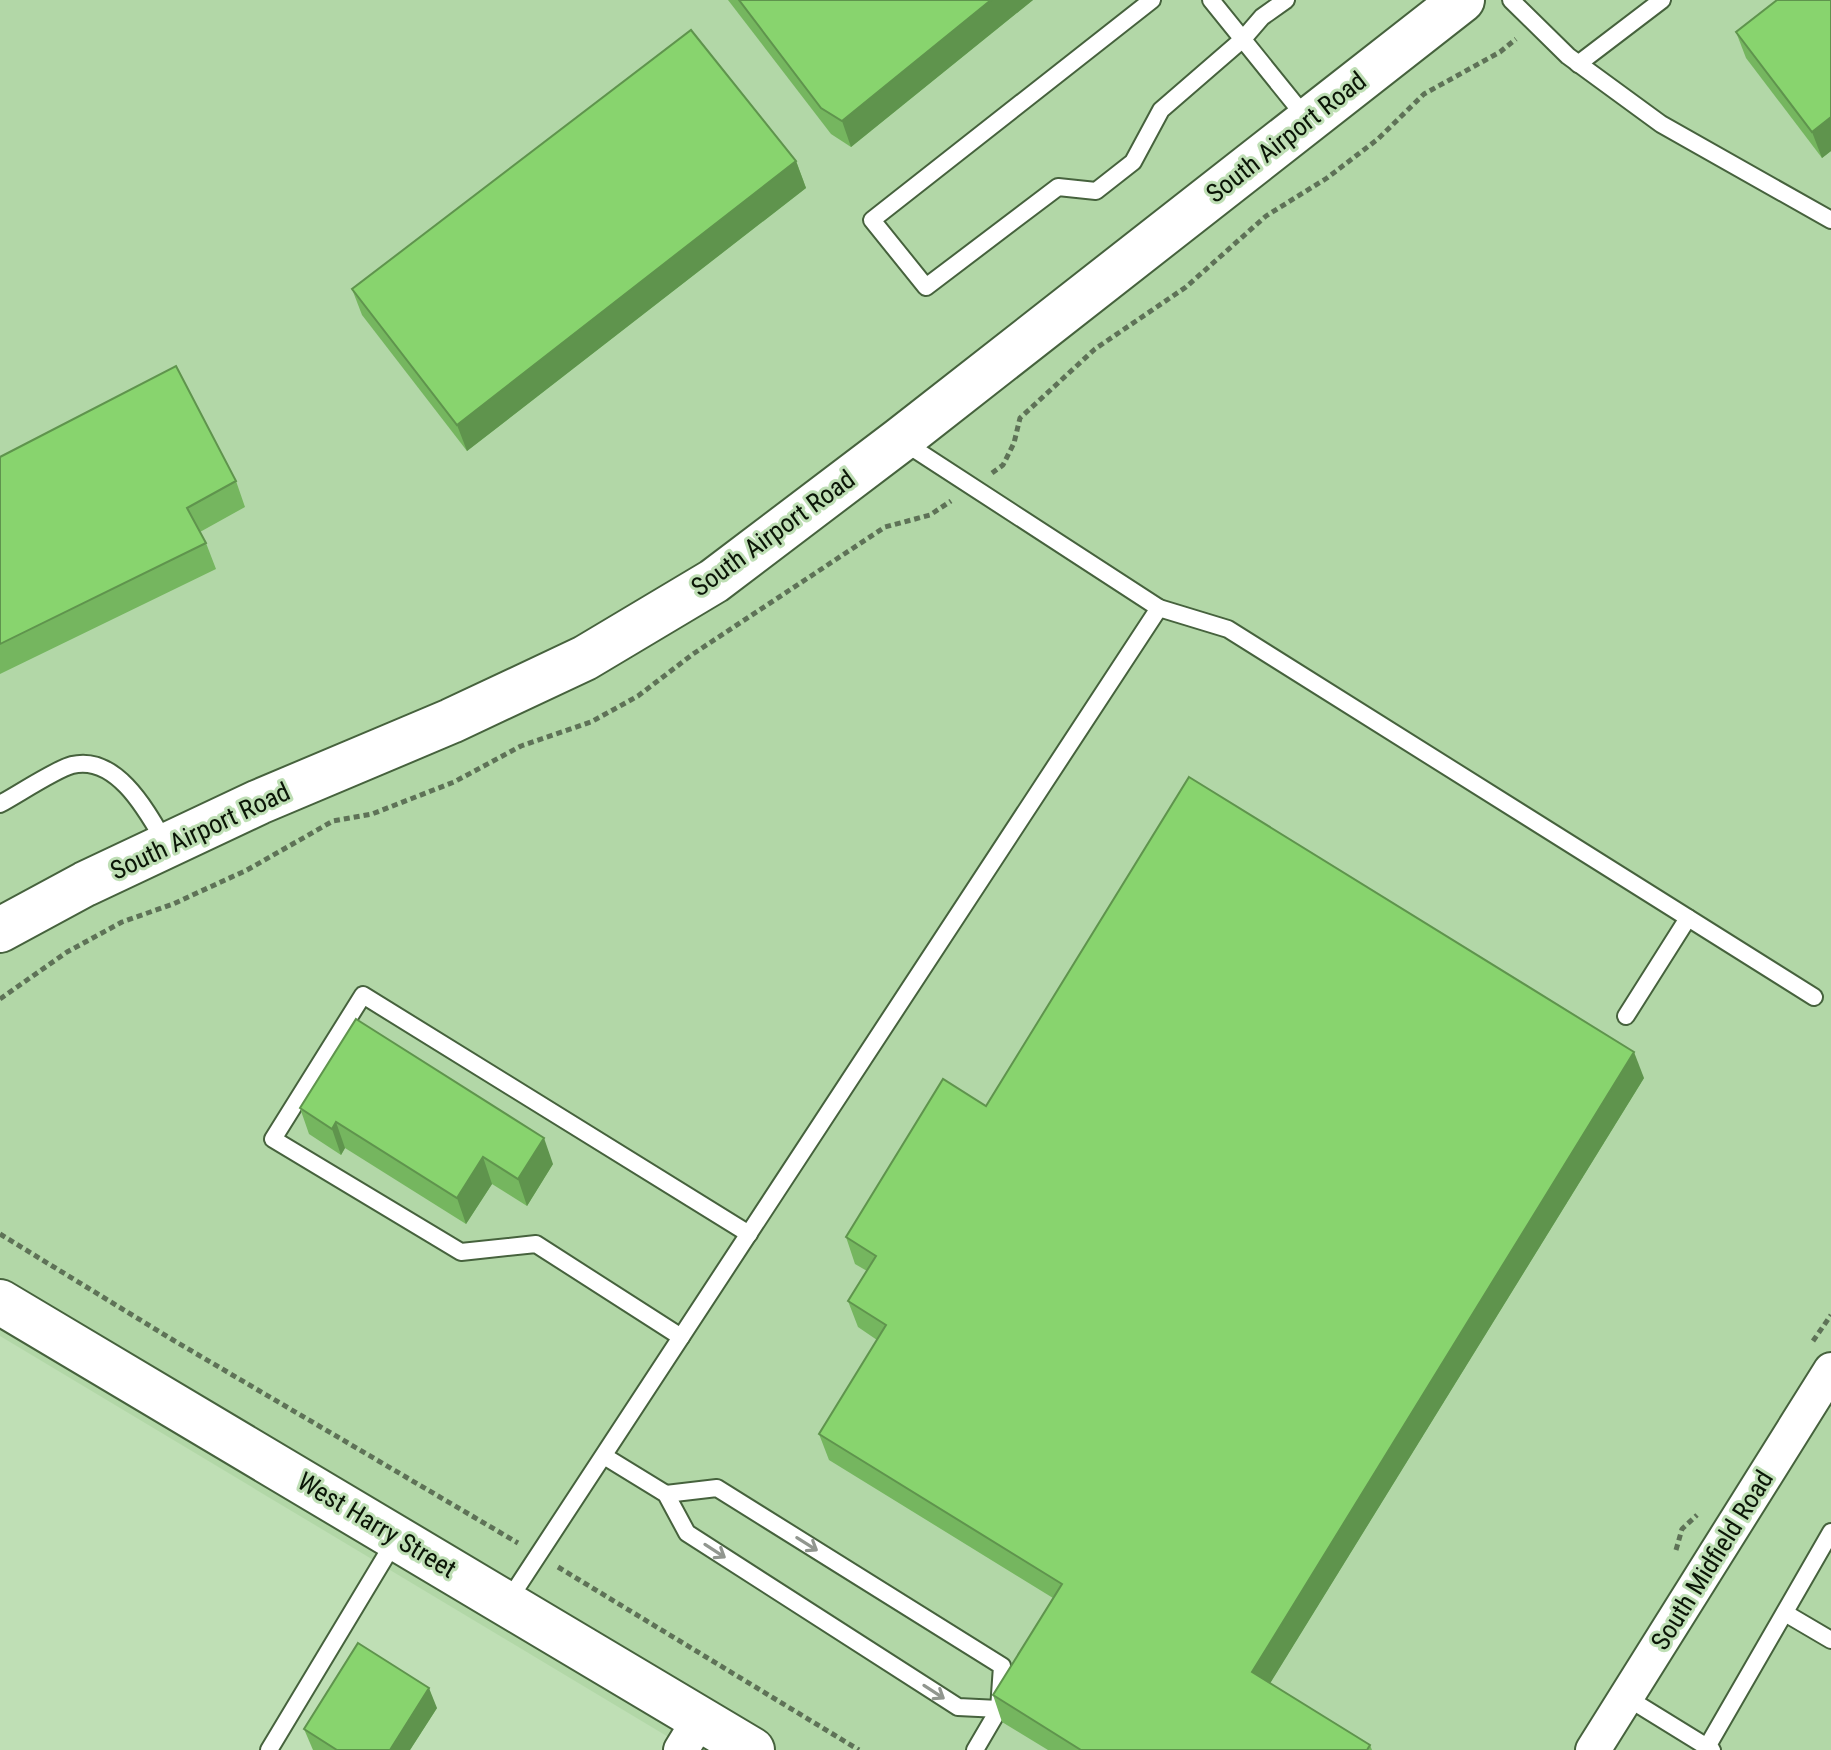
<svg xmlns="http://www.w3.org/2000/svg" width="1831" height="1750" viewBox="0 0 1831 1750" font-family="'Roboto Condensed',sans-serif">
<rect width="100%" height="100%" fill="#bfdfb5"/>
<!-- built -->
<polygon fill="#b2d7a7" points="0,0 1831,0 1831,1750 690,1750 0,1336"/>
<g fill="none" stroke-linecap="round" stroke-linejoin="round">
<defs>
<g id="lane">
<polyline points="1152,0 872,220 926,287 1058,187 1096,191 1133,162 1161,110 1243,39 1262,17 1286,0"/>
<polyline points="1211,0 1307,119"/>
<polyline points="1511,0 1568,56 1661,124 1831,220"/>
<polyline points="1578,64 1662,0"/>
<polyline points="1159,608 1228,629 1814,997"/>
<path d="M 0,804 C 17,795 56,769 72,765 C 117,754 148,813 166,844"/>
<polyline points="1626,1016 1688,918"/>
<polyline points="681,1337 536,1244 461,1252 273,1139 363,995 749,1234"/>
<polyline points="604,1456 666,1494 687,1533 958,1707 999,1709"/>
<polyline points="666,1494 717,1488 1002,1666 999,1709 975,1750"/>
<polyline points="508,1601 1159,608 902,441"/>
<polyline points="1785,1613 1831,1640"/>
<polyline points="1626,1697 1712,1750"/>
<polyline points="1707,1747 1831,1532"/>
<polyline points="269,1750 396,1539"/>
</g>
<g id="street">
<polyline points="681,1750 700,1719"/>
<polyline points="1593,1750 1831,1370"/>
</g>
<g id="secondary">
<polyline points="0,930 85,884 259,802 451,721 585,658 714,581 900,440 1462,0"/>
<polyline points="0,1302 752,1750"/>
</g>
</defs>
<!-- lane casing -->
<use href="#lane" stroke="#46623d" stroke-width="20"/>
<!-- street casing -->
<use href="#street" stroke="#46623d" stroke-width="38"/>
<!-- secondary casing -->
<use href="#secondary" stroke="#46623d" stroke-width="48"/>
<!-- path -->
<g stroke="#5e7257" stroke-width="5" stroke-dasharray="6 4" stroke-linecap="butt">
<polyline points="992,473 1003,465 1014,443 1020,418 1095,349 1186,287 1266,216 1327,178 1378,139 1424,94 1500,52 1516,39"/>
<polyline points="0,999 67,952 122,922 173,904 247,870 333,821 372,814 454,782 521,746 591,722 638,696 693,654 885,527 930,515 951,501"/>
<polyline points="0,1234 173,1340 518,1543"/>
<polyline points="1813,1341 1831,1315"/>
<polyline points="1676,1550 1682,1529 1697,1515"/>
<polyline points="558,1567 859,1750"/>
</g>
<!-- lane -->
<use href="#lane" stroke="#fff" stroke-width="16"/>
<!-- street -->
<use href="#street" stroke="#fff" stroke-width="34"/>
<!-- secondary -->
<use href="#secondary" stroke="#fff" stroke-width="44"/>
</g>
<!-- wall -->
<g fill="#75b65f">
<polygon points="728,0 1033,0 851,147 831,134"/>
<polygon points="1831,0 1831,151 1822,158 1746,58 1736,32"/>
<polygon points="796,161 806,188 467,451 362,315 352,289"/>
<polygon points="0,457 236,481 245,507 200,532 206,543 216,569 0,674"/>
<polygon points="1644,1078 1270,1683 1370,1745 1372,1750 1048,1750 1002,1722 993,1695 1053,1598 829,1460 819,1434 877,1340 858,1327 848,1301 867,1271 855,1264 846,1237 986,1106"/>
<polygon points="300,1108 553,1164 527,1206 492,1184 466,1224 345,1148 341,1155 309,1134"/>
<polygon points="437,1708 410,1750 313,1750 304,1729"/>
</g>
<!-- shaded-wall -->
<g fill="#5f944d">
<polygon points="991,0 1033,0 851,147 842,121"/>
<polygon points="1831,117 1831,151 1822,158 1812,132"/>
<polygon points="796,161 806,188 467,451 457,425"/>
<polygon points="1634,1052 1644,1078 1261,1698 1252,1672"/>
<polygon points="336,1122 345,1148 341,1155 332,1129"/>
<polygon points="544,1138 553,1164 527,1206 518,1179"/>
<polygon points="483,1157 492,1184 466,1224 457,1198"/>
<polygon points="429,1688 437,1708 410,1750 390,1750"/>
</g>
<!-- building -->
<g fill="#88d46e" stroke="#5f944d" stroke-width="2">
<polygon points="739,0 991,0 842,121 821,108"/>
<polygon points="1777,0 1831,0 1831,117 1812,132 1736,32"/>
<polygon points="691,30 796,161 457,425 352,289"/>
<polygon points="176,366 236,481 187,508 206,543 0,644 0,457"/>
<polygon points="1189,777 1634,1052 1252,1672 1370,1745 1367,1750 1081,1750 993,1695 1062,1584 819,1434 886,1325 848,1301 876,1256 846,1237 943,1079 986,1106"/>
<polygon points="356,1019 544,1138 518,1179 483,1157 457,1198 336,1122 332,1129 300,1108"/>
<polygon points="358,1643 429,1688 390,1750 337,1750 304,1729"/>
</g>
<!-- one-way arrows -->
<defs><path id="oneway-shaft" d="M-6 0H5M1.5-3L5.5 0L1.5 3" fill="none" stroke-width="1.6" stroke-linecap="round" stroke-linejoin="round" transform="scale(2)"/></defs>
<g stroke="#91968f">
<use href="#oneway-shaft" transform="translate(807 1544) rotate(32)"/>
<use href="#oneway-shaft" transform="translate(715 1551) rotate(33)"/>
<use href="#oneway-shaft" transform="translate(934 1692) rotate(33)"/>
</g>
<g text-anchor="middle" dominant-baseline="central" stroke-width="6" stroke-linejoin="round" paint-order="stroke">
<!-- street labels -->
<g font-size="26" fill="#0b1607" stroke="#bfdfb5">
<text transform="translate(1286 137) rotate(-38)">South Airport Road</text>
<text transform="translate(773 533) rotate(-36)">South Airport Road</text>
<text transform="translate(200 831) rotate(-25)">South Airport Road</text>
<text transform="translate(377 1525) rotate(31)">West Harry Street</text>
<text transform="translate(1712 1560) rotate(-58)">South Midfield Road</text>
</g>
</g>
</svg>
